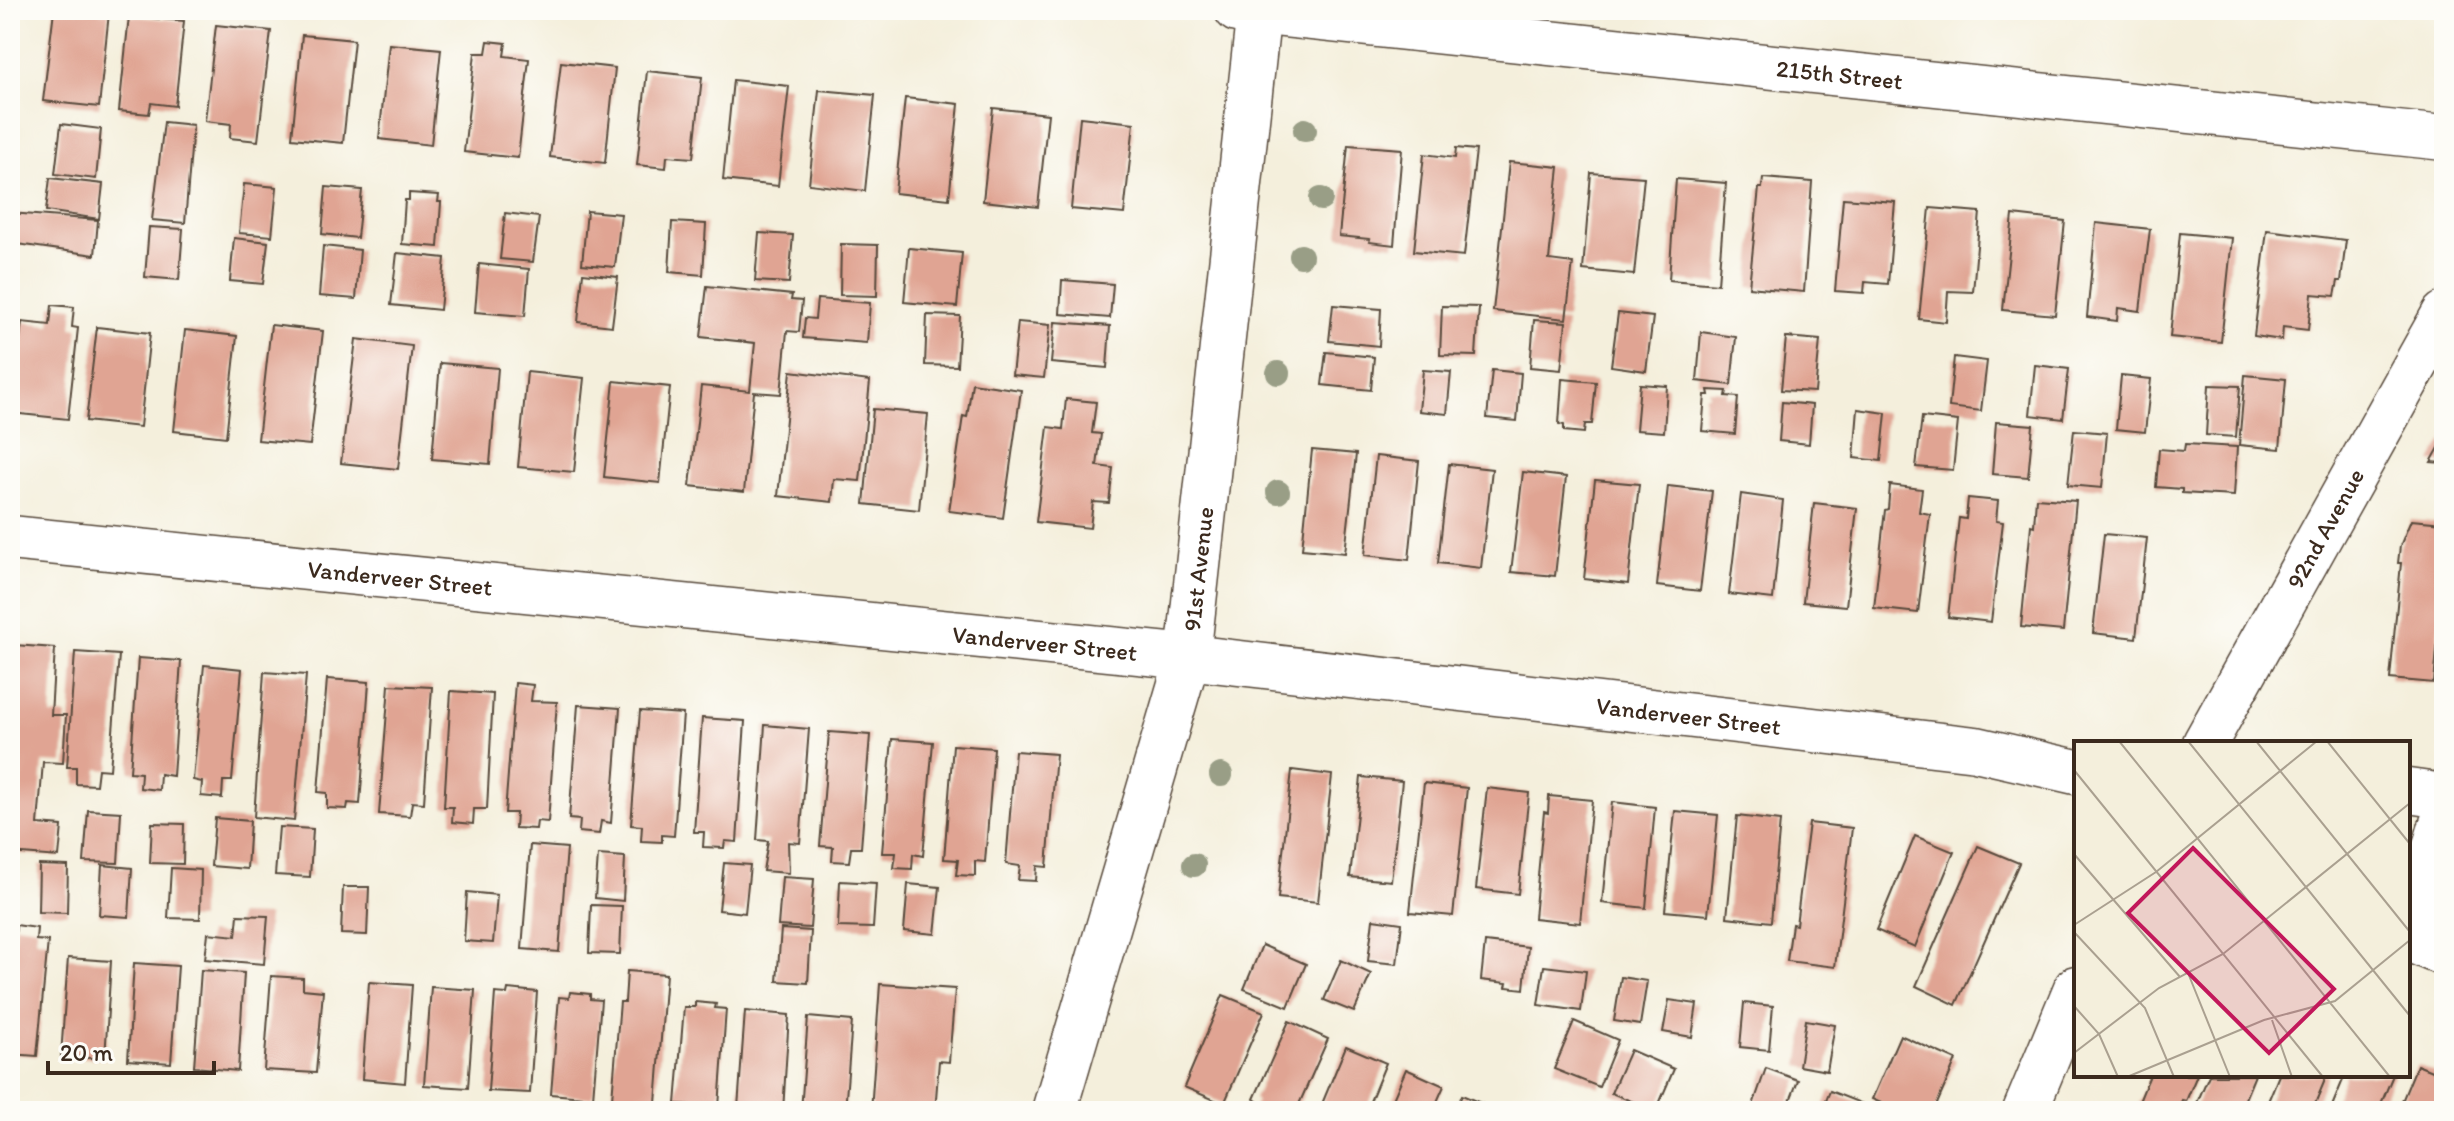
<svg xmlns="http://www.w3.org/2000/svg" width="2454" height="1121" viewBox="0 0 2454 1121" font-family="Itim,sans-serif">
<rect width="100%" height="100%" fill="#fdfcf7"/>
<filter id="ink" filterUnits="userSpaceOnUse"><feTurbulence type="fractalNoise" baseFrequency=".0125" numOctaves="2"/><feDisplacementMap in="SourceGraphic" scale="16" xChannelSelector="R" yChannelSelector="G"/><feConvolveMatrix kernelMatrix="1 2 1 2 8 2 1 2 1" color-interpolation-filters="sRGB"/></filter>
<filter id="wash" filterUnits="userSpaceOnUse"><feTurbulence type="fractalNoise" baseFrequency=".006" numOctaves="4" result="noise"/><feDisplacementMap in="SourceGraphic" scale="32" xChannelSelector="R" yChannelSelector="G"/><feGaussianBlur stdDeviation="1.8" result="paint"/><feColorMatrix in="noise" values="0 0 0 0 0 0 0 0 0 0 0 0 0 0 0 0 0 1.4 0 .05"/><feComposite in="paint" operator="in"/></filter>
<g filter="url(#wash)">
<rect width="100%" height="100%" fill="#f4efdc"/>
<g id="blocks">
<!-- building -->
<g fill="#e0a493">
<polygon points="54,10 109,13 99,107 43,101"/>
<polygon points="129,16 184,21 175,106 151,103 149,114 119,111"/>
<polygon points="216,25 271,31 258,141 230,138 231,124 205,121"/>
<polygon points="302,35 354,40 343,143 292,138"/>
<polygon points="488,41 506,43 504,56 529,59 518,158 464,152 475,53 486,53"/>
<polygon points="389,44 441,49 431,145 379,139"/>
<polygon points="561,62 615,68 605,163 550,157"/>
<polygon points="647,71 702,77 693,158 667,156 666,168 637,165"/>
<polygon points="733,80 789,86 778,186 723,180"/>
<polygon points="819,90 875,95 865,191 809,184"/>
<polygon points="905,98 959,104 949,199 895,193"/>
<polygon points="993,108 1048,114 1038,207 983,201"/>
<polygon points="1080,117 1134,123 1124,214 1071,209"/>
<polygon points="164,122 193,125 185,223 152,220"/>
<polygon points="61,124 101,129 96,179 55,174"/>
<polygon points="1348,145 1402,149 1394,245 1369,242 1370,239 1339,236"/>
<polygon points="1456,148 1476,150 1464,256 1414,251 1424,154 1455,158"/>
<polygon points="1509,162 1559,167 1549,260 1573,263 1566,319 1493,311"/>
<polygon points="1591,173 1644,177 1634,275 1583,270"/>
<polygon points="50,178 103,184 99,219 46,211"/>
<polygon points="1763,178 1812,182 1804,292 1749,287 1759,188 1762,188"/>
<polygon points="1676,179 1726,183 1718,284 1669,280"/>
<polygon points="244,184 277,187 272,236 239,233"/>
<polygon points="326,187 362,190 357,238 322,234"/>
<polygon points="409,193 439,195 438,202 441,202 438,247 402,244 405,200 409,200"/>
<polygon points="1843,198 1895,202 1888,284 1865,282 1864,293 1835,291"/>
<polygon points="1930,208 1980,212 1973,292 1948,291 1946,322 1919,319"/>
<polygon points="587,211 621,214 615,267 582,264"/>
<polygon points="10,213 98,220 95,255 10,243"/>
<polygon points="505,213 539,217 533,262 500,259"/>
<polygon points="2013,215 2065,221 2055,315 2003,310"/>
<polygon points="672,222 706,224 703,275 669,272"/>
<polygon points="2096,223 2150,229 2140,311 2118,308 2117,321 2087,317"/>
<polygon points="149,227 183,229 179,280 145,277"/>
<polygon points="2267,230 2346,240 2341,281 2338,281 2335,296 2312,294 2308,330 2283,327 2282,340 2254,336"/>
<polygon points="759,233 793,235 789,283 755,281"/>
<polygon points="2180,233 2232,238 2221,342 2170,337"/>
<polygon points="234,238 268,242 263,284 230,281"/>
<polygon points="841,244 878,245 877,296 840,295"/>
<polygon points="323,246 360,250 356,299 319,296"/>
<polygon points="909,248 962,253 957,307 904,302"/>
<polygon points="397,253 445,258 440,310 391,305"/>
<polygon points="479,264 529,269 525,316 475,312"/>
<polygon points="583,273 618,277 612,326 578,322"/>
<polygon points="1062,280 1113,284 1110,318 1060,314"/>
<polygon points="707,286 792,295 791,300 802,301 799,332 787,331 781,394 754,392 744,492 690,486 701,386 750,391 755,343 701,337"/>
<polygon points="817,299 870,303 867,343 803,338 805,318 815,319"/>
<polygon points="52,305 74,307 72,327 78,328 68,419 11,413 22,322 50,325"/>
<polygon points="1333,305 1381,309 1379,346 1329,341"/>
<polygon points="1442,306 1479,307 1476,356 1440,355"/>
<polygon points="1618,313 1653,317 1646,371 1611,366"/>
<polygon points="927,315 960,316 957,366 925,365"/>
<polygon points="1534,320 1566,322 1561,370 1530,367"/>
<polygon points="1018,322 1050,325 1044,378 1012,375"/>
<polygon points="1055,322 1110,326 1107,368 1051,363"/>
<polygon points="271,325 323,331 310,445 258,440"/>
<polygon points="97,327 150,333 140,427 86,421"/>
<polygon points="185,330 237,336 226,437 174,431"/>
<polygon points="1701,332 1736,337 1731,385 1697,381"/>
<polygon points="1786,337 1820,340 1815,392 1781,390"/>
<polygon points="356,339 412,346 398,469 341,463"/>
<polygon points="1326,352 1374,357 1371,390 1322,385"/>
<polygon points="1954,357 1987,361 1981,411 1949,407"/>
<polygon points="440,363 498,368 490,464 432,459"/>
<polygon points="2035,365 2069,369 2063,419 2030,415"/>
<polygon points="1423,370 1451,372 1447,414 1419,411"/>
<polygon points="1492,370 1521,373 1517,421 1487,418"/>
<polygon points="791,371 870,381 860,481 834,479 832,502 778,496"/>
<polygon points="527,372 584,378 574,472 518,467"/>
<polygon points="2245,375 2286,379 2280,449 2239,445"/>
<polygon points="2121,376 2151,379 2145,432 2116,429"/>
<polygon points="1562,379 1596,382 1592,424 1585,424 1584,433 1564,431 1564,425 1559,424"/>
<polygon points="614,381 670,387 660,483 604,477"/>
<polygon points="972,383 1021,390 1003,518 949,511 963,416 967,417"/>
<polygon points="1640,384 1667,386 1664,432 1636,430"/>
<polygon points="2209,385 2240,386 2236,437 2206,435"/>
<polygon points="1708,390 1727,391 1726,396 1738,397 1735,434 1702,431 1705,395 1709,395"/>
<polygon points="1066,399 1096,402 1092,433 1101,434 1097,466 1113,468 1109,503 1093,502 1090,528 1036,522 1048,427 1063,429"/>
<polygon points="1782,402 1812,405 1809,444 1779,441"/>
<polygon points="873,409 928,414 919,510 864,504"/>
<polygon points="1858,409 1886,413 1881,461 1854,458"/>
<polygon points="1922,417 1958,421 1953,470 1916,467"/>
<polygon points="1996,422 2033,425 2028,477 1992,474"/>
<polygon points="2074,430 2107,433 2102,488 2068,485"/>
<polygon points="2444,439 2444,463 2431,462"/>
<polygon points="2185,444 2237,447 2234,496 2182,493 2182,489 2156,487 2159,449 2184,451"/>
<polygon points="1312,450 1356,454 1345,553 1302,549"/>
<polygon points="1376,456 1419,461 1409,560 1365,555"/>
<polygon points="1449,464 1492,469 1481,568 1438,563"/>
<polygon points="1523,472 1566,477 1555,576 1511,572"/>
<polygon points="1595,480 1639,484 1628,584 1584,579"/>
<polygon points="1890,485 1922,489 1919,512 1930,514 1918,613 1874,608 1885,510 1888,509"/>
<polygon points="1668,486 1712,491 1700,591 1657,586"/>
<polygon points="1741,494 1783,500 1773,599 1729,594"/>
<polygon points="1968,498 1998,501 1996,521 2003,522 1991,622 1948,617 1959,518 1966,519"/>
<polygon points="2036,498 2076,501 2063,631 2021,627 2031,525 2034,526"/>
<polygon points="1814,503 1857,508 1846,606 1803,602"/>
<polygon points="2411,520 2444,523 2444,569 2434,683 2390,679 2401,563 2398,563 2400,546"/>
<polygon points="2104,534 2147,538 2136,638 2093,633"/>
<polygon points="14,645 55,648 51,715 66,715 63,763 43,762 38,824 62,826 59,857 10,853 10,693"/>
<polygon points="75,652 119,655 110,770 98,769 96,785 76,784 76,767 67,767"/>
<polygon points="138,658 181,661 173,776 160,774 159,790 140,788 141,773 130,772"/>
<polygon points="204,665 242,669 232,781 223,781 222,798 201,796 202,782 193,780"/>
<polygon points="264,672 306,675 294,821 254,817"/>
<polygon points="327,679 369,682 360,804 348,803 347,809 327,808 327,793 318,792"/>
<polygon points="515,683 533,685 531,701 557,702 548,822 537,821 536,829 515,828 516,813 505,813"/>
<polygon points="389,685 432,687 424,803 412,802 410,816 379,814"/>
<polygon points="451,691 493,694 487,809 474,809 473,824 452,822 453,807 444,807"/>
<polygon points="578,705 620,708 611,823 601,821 599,834 579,832 580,820 569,819"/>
<polygon points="640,711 683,714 674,836 662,835 662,842 641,841 642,826 631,825"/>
<polygon points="702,718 745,721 737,842 725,841 724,848 703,847 704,832 694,832"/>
<polygon points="765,725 809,729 800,843 788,842 789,873 763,871 768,841 757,840"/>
<polygon points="829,732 870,735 861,848 851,848 849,862 832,861 833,847 820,846"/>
<polygon points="892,739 933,742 923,856 913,854 912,869 894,868 896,853 882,853"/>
<polygon points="953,745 994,748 985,862 975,861 975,876 956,875 958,860 944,859"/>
<polygon points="1015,751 1056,754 1047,867 1037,866 1036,881 1018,880 1020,866 1006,864"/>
<polygon points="1292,770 1332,775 1318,902 1278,898"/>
<polygon points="1361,777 1402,781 1391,881 1350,877"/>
<polygon points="1424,783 1467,788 1453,916 1410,912"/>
<polygon points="1487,788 1529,793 1518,894 1476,889"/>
<polygon points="1549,796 1592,800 1580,923 1534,918 1544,812 1548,813"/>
<polygon points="1612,802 1655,807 1646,908 1602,903"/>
<polygon points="88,810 121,812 118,863 84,862"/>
<polygon points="1675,811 1718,815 1708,915 1665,911"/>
<polygon points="1737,816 1780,821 1771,922 1727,917"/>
<polygon points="215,818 250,821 247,869 211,866"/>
<polygon points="152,823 184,824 183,864 150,863"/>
<polygon points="1809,823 1852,828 1835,967 1787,961 1792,924 1796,925"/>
<polygon points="279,827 313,829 310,877 275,875"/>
<polygon points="1915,836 1954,852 1915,947 1876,930"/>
<polygon points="530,845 567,848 559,952 522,949"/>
<polygon points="1978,846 2019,863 1956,1005 1916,986"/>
<polygon points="598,855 625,857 623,901 595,898"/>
<polygon points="724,863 750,865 745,913 719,910"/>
<polygon points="39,865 68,866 67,913 38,912"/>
<polygon points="102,865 132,868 129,917 99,915"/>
<polygon points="171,868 201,870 200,919 168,918"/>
<polygon points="782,877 814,879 810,928 778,926"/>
<polygon points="840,881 876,883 873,928 838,927"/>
<polygon points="908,884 940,887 935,934 904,931"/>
<polygon points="343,887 369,887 367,935 341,934"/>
<polygon points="467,892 497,895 493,943 464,941"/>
<polygon points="591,905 622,906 620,954 589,953"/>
<polygon points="238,915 268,916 264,964 205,959 208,933 236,936"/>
<polygon points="1373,919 1402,923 1397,964 1368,961"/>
<polygon points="16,925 37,928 36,940 48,941 37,1056 10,1054 10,938 15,938"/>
<polygon points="781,929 811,931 808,983 777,981"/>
<polygon points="1485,942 1528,947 1524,989 1506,987 1507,983 1481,980"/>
<polygon points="1262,945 1306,964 1288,1007 1244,989"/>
<polygon points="68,958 111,961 105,1059 61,1056"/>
<polygon points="1341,960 1371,974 1354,1012 1324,1000"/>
<polygon points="134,963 178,966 171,1063 128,1060"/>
<polygon points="1544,966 1586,971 1581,1011 1538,1005"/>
<polygon points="201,970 244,973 238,1071 194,1067"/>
<polygon points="627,971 666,974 656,1103 612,1099 620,1002 625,1002"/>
<polygon points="271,976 303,978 303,989 323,991 316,1073 264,1070"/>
<polygon points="1621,977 1647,981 1640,1025 1614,1021"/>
<polygon points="369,982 412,985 405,1083 362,1079"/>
<polygon points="880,984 955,989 949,1062 939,1061 935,1111 871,1111"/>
<polygon points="431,987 475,990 468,1088 424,1085"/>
<polygon points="508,989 537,992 530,1093 488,1091 495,993 507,994"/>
<polygon points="570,992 590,994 590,999 601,1000 593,1098 551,1094 559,997 569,998"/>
<polygon points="1223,995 1264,1012 1224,1104 1184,1087"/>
<polygon points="1669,1000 1697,1004 1692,1037 1663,1032"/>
<polygon points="695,1002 716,1004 715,1008 726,1009 719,1107 676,1104 684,1007 695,1007"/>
<polygon points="1744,1003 1773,1006 1769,1050 1740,1047"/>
<polygon points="745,1011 789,1015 783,1111 738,1108"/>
<polygon points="808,1017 852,1021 845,1111 801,1111"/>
<polygon points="1806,1020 1835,1025 1827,1071 1799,1066"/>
<polygon points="1289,1021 1328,1039 1296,1111 1252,1111 1257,1101 1254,1099"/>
<polygon points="1574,1021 1618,1040 1599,1087 1554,1069"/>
<polygon points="1900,1035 1956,1060 1934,1111 1899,1111 1872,1099"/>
<polygon points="1346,1046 1386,1063 1366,1111 1319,1111"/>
<polygon points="1630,1050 1674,1069 1656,1111 1611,1093"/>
<polygon points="2417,1065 2444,1076 2444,1111 2398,1111"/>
<polygon points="1766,1068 1798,1080 1786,1111 1751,1111"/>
<polygon points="1406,1069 1444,1086 1433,1111 1388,1111"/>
<polygon points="2150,1075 2197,1075 2186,1101 2182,1100 2178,1111 2156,1111 2138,1104"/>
<polygon points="2209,1075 2255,1075 2240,1111 2197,1111 2199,1107 2196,1105"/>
<polygon points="2279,1075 2327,1075 2312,1111 2264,1111"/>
<polygon points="2345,1075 2393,1075 2378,1111 2330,1111"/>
<polygon points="1830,1091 1863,1104 1860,1111 1822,1111"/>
<polygon points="1462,1095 1499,1111 1455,1111"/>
</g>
</g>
</g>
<g filter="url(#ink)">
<use href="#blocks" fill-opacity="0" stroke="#57483a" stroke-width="2"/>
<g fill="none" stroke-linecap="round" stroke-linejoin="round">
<defs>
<g id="minor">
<path id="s1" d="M 1237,10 L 2444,138"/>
<path id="s2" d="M 10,538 L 1188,657 L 1976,749 L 2076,772"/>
<path id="s3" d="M 2205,743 L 2444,314"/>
<polyline points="2408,791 2444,796"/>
<polyline points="2408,933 2444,817"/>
<polyline points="2408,939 2444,954"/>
<path id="s4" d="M 1054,1111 L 1188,657 L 1259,10"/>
<polyline points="2025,1111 2076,988"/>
</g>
</defs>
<!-- minor casing -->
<use href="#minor" stroke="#57483a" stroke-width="47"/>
<!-- minor -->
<use href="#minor" stroke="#fff" stroke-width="44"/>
</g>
<!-- trees -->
<g fill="#999e86">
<circle cx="1305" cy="130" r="12"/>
<circle cx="1321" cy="199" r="12"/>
<circle cx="1301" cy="256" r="12"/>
<circle cx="1278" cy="373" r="12"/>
<circle cx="1278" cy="492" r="12"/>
<circle cx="1221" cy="775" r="12"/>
<circle cx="1194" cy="865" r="12"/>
</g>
</g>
<g text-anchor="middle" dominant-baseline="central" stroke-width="6" stroke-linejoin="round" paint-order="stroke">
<!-- street labels -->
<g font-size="24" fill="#3b2a1e" stroke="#fdfcf7">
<text stroke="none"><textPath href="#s1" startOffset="606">215th Street</textPath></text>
<text stroke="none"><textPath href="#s3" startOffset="246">92nd Avenue</textPath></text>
<text stroke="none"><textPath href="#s4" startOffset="562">91st Avenue</textPath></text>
<text stroke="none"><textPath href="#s2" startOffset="392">Vanderveer Street</textPath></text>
<text stroke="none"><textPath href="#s2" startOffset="1040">Vanderveer Street</textPath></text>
<text stroke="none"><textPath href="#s2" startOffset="1688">Vanderveer Street</textPath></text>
</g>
</g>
<!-- overview -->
<g transform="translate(2074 741)">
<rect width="336" height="336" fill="#f4efdc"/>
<path fill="none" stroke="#aaa090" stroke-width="2" d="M 45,0 L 316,336M 114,0 L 336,275M 182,0 L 336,191M 253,0 L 336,103M 0,29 L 249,336M 0,113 L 106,236M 0,184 L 82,131 L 243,0M 0,191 L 71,267 L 100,336M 114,232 L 156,336M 0,265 L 25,293 L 44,336M 198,279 L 218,336M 0,312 L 85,247 L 149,213 L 336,62M 53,336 L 190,279 L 261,260 L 336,199"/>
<path fill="#c2185b" fill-opacity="0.15" stroke="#c2185b" stroke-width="4" d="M 119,107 L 260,248 L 195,312 L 54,172 Z"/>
<rect width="336" height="336" fill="none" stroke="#3b2a1e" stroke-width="4"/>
</g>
<!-- margin -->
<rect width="2454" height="1121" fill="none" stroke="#fdfcf7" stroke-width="40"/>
<!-- scale -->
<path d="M48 1061v12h166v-12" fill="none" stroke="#3b2a1e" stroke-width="4"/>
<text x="60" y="1061" font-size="24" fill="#3b2a1e" stroke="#fdfcf7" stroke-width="6" paint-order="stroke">20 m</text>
</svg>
